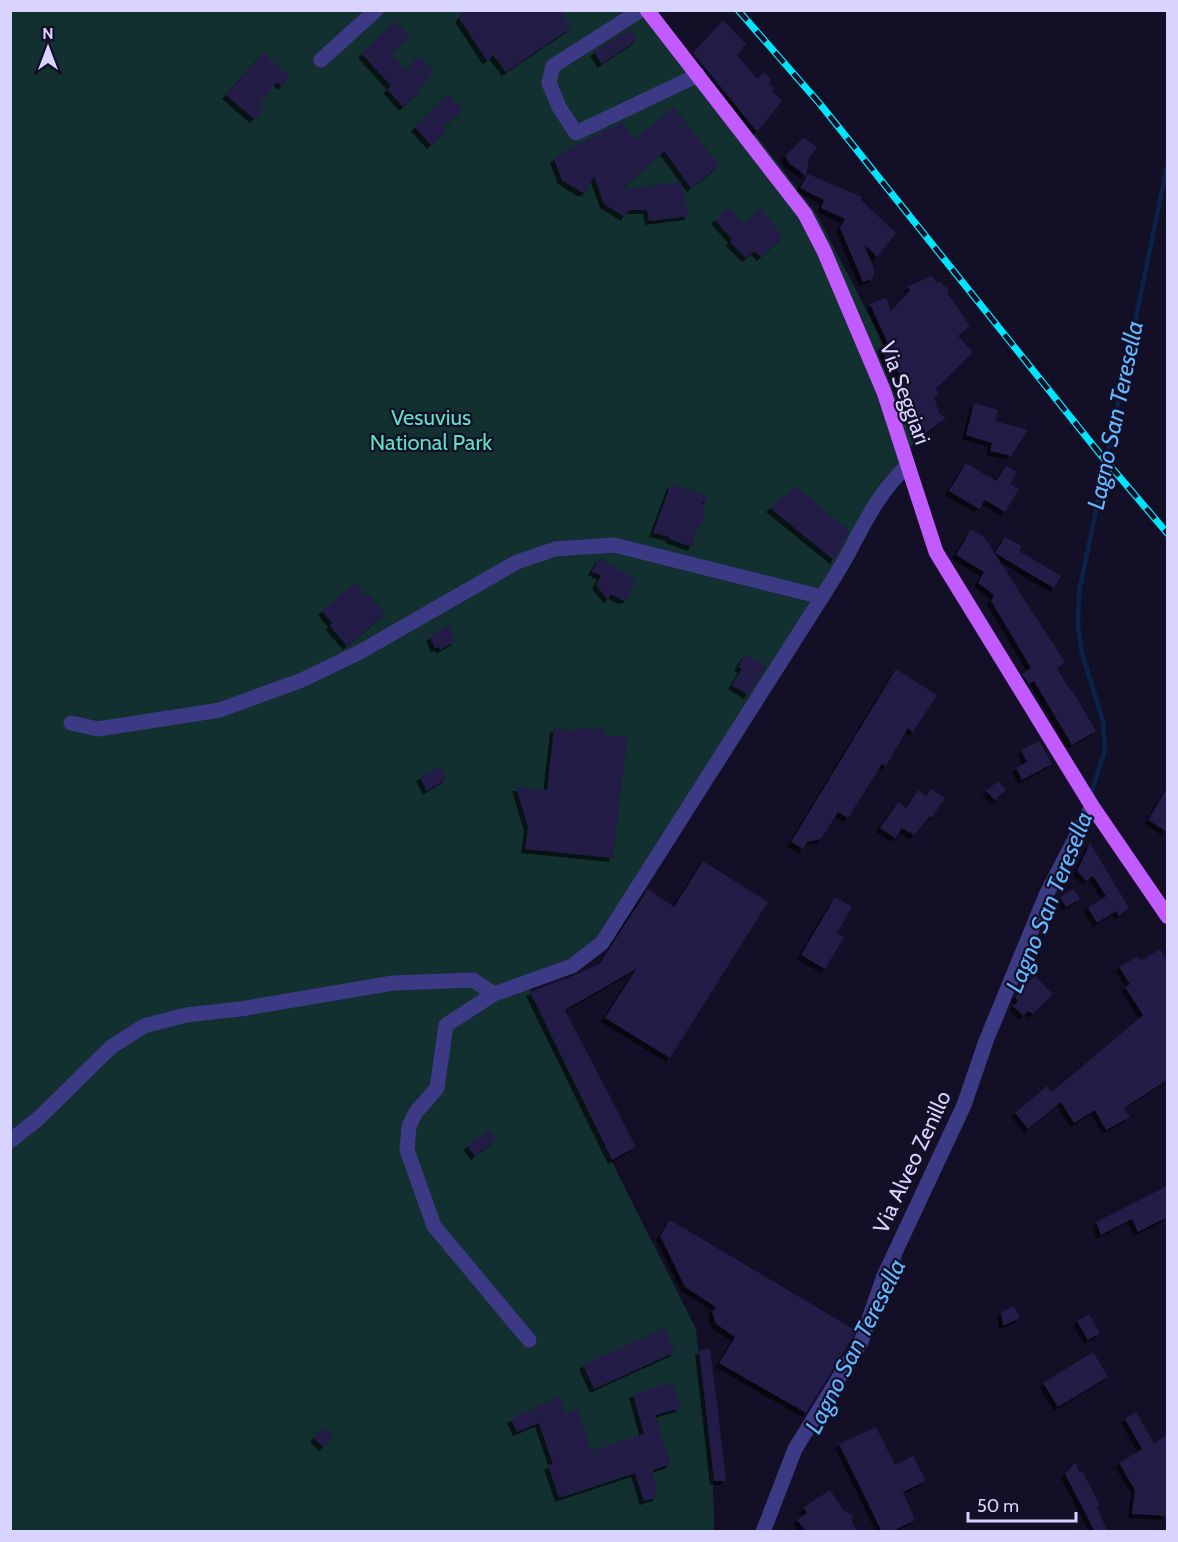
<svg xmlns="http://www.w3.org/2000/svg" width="1178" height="1542" viewBox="0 0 1178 1542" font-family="Cabin,sans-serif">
<defs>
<filter id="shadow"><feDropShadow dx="-4" dy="4" stdDeviation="0" flood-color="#0009"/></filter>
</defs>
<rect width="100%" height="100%" fill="#130f26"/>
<!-- green -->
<polygon fill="#12302f" points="10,11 658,11 688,56 756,135 817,215 884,344 877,351 914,443 876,495 608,937 527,983 609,1156 696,1329 713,1480 714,1531 11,1531"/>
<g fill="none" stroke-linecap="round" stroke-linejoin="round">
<!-- stream -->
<g stroke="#0c2248" stroke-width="4.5">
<polyline points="1091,794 1105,749 1103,721 1082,653 1078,626 1079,592 1168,162"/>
<polyline points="887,1290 901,1257"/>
</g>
</g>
<!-- building -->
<g fill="#241b47" filter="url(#shadow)">
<polygon points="466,10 560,10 571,28 506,72 493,55 487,61 459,18"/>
<polygon points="723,20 746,44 737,55 757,79 764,72 771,79 769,83 774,88 772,91 782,101 757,132 693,53"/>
<polygon points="395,21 409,37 391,54 406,70 420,56 434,72 417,89 420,92 403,107 387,89 391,86 362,54"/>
<polygon points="630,29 638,39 602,64 594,52"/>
<polygon points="263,53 290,76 282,86 277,82 259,104 264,108 254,119 226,95"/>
<polygon points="448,94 462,110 444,127 447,130 431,145 415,127"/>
<polygon points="674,107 719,166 691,188 664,151 622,189 681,182 689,216 649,221 647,210 629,210 625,217 604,204 594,176 586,192 581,192 562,180 554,159 572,146 573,147 623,122 635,139"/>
<polygon points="804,137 817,148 809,158 806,176 789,163 785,156"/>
<polygon points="808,174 862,197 861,200 896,233 877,257 864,244 875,272 872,279 863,282 840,228 845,219 821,208 824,200 800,188"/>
<polygon points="729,207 744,224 760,208 783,237 761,257 755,251 746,258 730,242 732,239 715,220"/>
<polygon points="931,276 937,283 939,281 949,290 947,292 970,326 958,336 973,352 936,389 939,394 934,397 939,413 946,418 926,433 893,360 889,365 883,351 889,346 870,304 886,298 891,311 910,290 907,287"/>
<polygon points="974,403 998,410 995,421 1028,430 1011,456 990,451 992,443 966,435"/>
<polygon points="966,463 996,481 1006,466 1017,472 1010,484 1019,489 1005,512 985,500 979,509 949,491"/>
<polygon points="671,484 679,488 680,486 688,491 690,488 710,499 702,503 705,517 702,525 697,529 692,547 669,539 670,537 653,533"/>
<polygon points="796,486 849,531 834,560 770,508"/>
<polygon points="971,529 984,537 1065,662 1057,669 1071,691 1072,690 1096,731 1072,745 1034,681 1029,684 1022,674 1031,668 991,601 994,595 978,583 984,572 956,555"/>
<polygon points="1005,537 1022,546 1019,551 1061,576 1054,588 995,553"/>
<polygon points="600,558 636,580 630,588 631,592 627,599 622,600 611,594 608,600 596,585 601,576 592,571"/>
<polygon points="355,583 366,595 368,594 385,614 347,646 330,626 332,623 322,611"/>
<polygon points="449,625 456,641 440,650 439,647 435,648 430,637"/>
<polygon points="746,654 766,667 748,695 732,685 742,669 738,667"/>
<polygon points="896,669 937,695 913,732 908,728 886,766 882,764 848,818 838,812 821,839 807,842 803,849 791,842"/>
<polygon points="575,727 606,730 606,735 627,737 613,858 525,849 528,827 516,787 547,790 554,728 575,731"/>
<polygon points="1039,741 1052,764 1022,780 1016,768 1027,762 1021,750"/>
<polygon points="440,766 446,779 427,791 420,777"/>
<polygon points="998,781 1006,790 995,800 986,791"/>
<polygon points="1167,788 1167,832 1148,820"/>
<polygon points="931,789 945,798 932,817 930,816 914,835 902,828 895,838 880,828 898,802 906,808 918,790 926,796"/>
<polygon points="1090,843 1129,908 1119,916 1116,911 1097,923 1088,908 1106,896 1093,876 1086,881 1077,871"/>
<polygon points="703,861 768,902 670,1058 605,1018 636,969 565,1010 636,1147 612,1160 530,992 575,975 599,964 648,889 674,907"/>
<polygon points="1074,889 1080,899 1066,907 1060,897"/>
<polygon points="835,897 852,907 837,933 844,937 825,969 801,955"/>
<polygon points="1160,949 1167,961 1167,1080 1124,1108 1130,1117 1106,1130 1095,1110 1074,1123 1061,1102 1028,1129 1015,1113 1047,1086 1052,1092 1143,1015 1125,987 1130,984 1119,967 1138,956 1141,961"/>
<polygon points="1035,976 1053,994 1033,1014 1028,1011 1023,1016 1013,1006 1018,1001 1015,997"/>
<polygon points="489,1130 496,1139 475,1156 467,1146"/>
<polygon points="1167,1186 1167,1217 1138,1232 1132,1219 1101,1235 1096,1222"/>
<polygon points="670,1220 855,1330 852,1338 806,1413 719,1363 735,1337 716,1324 712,1312 716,1307 685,1287 660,1236"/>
<polygon points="1014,1306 1020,1318 1003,1326 1001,1312"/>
<polygon points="1089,1314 1100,1333 1088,1340 1077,1321"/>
<polygon points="664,1328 675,1352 594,1389 583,1365"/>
<polygon points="710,1349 715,1387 726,1481 714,1481 699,1350"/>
<polygon points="1093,1352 1108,1377 1058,1407 1043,1383"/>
<polygon points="673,1383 680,1408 655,1415 671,1464 653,1470 657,1497 644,1501 635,1473 559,1498 548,1465 553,1464 539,1423 517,1432 511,1419 559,1396 565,1413 577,1409 591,1451 644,1434 633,1394"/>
<polygon points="1136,1412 1154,1443 1167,1435 1167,1516 1132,1514 1135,1490 1119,1463 1142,1449 1125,1419"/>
<polygon points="324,1427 334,1436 323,1447 314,1438"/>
<polygon points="876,1427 895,1465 913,1456 926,1481 903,1492 915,1520 891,1532 882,1532 839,1444"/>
<polygon points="1076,1462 1079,1473 1082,1471 1100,1505 1097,1508 1108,1532 1095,1532 1065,1474"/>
<polygon points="830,1490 844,1511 853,1515 852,1523 859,1532 807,1532 797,1520 807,1513 803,1508"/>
</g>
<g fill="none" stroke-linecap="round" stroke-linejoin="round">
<!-- minor -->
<g stroke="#3d3a85" stroke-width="15">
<polyline points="641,10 553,66 549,83 559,107 576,133 698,75"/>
<polyline points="321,60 376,10"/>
<polyline points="71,723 98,729 220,710 302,680 360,652 517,562 555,549 614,545 822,597"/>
<polyline points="10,1141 39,1118 111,1047 144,1026 186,1015 240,1009 393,983 473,980 494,994"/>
<path d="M 529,1340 L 434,1226 L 407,1150 L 409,1126 L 416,1112 L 437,1088 L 446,1025 L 494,994 L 572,966 L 602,943 L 822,597 C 831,582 841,568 849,552 C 866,520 880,491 907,466"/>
<polyline points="763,1532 795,1449 861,1342 884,1276 964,1105 986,1041 1046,895 1092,806"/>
</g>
<!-- major -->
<polyline stroke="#c25bff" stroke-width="15" points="647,10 805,214 824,251 884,392 936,552 1092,806 1168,917"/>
<defs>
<polyline id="rail" points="738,10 820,104 1100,454 1168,534"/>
</defs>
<!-- rail casing -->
<use href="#rail" stroke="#00e5ff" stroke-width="7"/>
<!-- rail -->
<use href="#rail" stroke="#130f26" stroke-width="4.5" stroke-dasharray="14" stroke-linecap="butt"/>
</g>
<g text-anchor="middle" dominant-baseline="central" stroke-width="4.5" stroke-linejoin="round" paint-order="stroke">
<!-- street labels -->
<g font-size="22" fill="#d9d4ff" stroke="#130f26">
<text transform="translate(905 393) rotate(70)">Via Seggiari</text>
<text transform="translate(912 1162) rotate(-65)">Via Alveo Zenillo</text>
</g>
<!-- park labels -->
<g font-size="22" fill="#5fe0c0" stroke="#130f26">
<text x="431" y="417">Vesuvius<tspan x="431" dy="25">National Park</tspan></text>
</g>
<!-- water labels -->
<g font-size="24" font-style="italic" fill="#62b6ff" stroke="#130f26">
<text transform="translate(1115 415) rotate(-78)">Lagno San Teresella</text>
<text transform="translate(1049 902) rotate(-68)">Lagno San Teresella</text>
<text transform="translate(855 1346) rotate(-63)">Lagno San Teresella</text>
</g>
</g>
<!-- border -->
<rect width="1178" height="1542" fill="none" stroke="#d9d4ff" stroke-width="24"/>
<!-- north arrow -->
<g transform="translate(48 48)" stroke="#130f26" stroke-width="4.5" paint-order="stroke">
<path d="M0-4.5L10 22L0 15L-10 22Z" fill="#d9d4ff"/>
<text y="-9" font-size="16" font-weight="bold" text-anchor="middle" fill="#d9d4ff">N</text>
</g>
<!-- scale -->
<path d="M968 1512v9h108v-9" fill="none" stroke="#d9d4ff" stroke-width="3"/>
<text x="977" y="1512" font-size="18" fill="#d9d4ff" stroke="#130f26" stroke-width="4.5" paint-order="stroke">50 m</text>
</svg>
